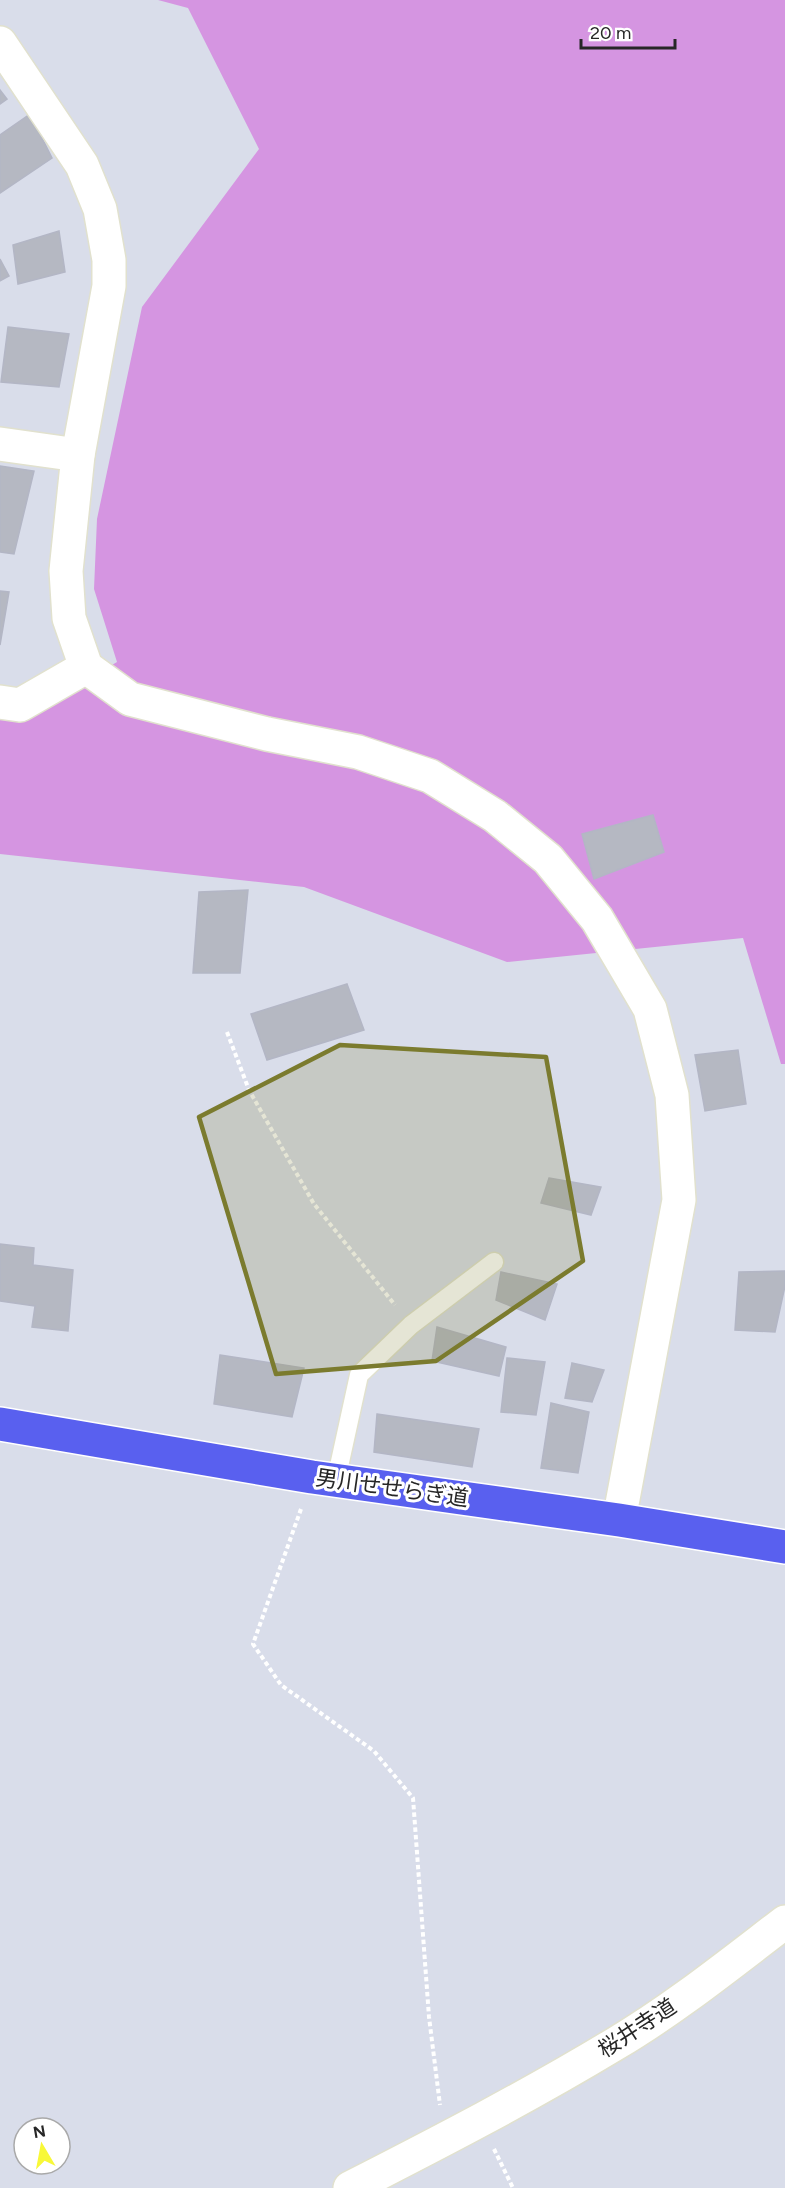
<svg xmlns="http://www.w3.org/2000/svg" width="785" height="2188" viewBox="0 0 785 2188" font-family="Figtree,'Noto Sans JP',sans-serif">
<rect width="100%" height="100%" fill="#d9ddea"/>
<!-- green -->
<polygon fill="#d595e1" points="158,0 785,0 785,1064 781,1064 743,938 507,962 304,887 0,854 0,712 28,715 117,662 94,589 97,519 142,307 259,149 188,8"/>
<!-- building -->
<g fill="#b5b8c2" stroke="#b3b6c5" stroke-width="1.5">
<polygon points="0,90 7,99 0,104"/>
<polygon points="30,114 52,158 0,193 0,135"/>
<polygon points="59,231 65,272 18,284 13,245"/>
<polygon points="0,259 9,276 0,281"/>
<polygon points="8,327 69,334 59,387 1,382"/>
<polygon points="0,466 34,471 14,554 0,552"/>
<polygon points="0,591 9,592 0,645"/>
<polygon points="653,815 664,852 594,879 582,834"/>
<polygon points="248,890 240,973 193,973 199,892"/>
<polygon points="347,984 364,1030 267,1060 251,1014"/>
<polygon points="738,1050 746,1104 705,1111 695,1055"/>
<polygon points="549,1178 601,1187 591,1215 541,1203"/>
<polygon points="0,1244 34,1248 33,1265 73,1270 68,1331 32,1327 35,1306 0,1301"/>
<polygon points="785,1271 785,1286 775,1332 735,1330 739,1272"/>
<polygon points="501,1272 557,1284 545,1320 496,1300"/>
<polygon points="437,1327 506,1347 499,1376 432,1361"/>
<polygon points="220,1355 304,1368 292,1417 214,1404"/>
<polygon points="507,1358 545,1362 536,1415 501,1412"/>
<polygon points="572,1363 604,1370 592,1402 565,1398"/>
<polygon points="551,1403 589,1412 578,1473 541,1468"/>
<polygon points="377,1414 479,1429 472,1467 374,1452"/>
</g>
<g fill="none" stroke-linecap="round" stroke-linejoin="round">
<defs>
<polyline id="lane" points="336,1480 359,1375 411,1325 494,1262"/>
<g id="street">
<polyline points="0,444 78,455"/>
<polyline points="0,702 20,705 86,667"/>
<path d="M 350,2188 C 440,2142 529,2096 615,2044 C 674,2009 730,1964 785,1922"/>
</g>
<polyline id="secondary" points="0,43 82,165 100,209 109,260 109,286 78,455 66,571 69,618 86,667 130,699 267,734 358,752 430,776 495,816 548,859 597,919 650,1009 672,1095 679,1200 619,1520"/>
<polyline id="primary" points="0,1424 312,1477 619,1520 785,1547"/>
</defs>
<!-- lane casing -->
<use href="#lane" stroke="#e1e1ce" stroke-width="21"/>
<!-- street casing -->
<use href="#street" stroke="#e1e1ce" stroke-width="36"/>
<!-- secondary casing -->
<use href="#secondary" stroke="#e1e1ce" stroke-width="36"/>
<!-- primary casing -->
<use href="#primary" stroke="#fff" stroke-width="36"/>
<!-- path -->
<g stroke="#fff" stroke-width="4" stroke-dasharray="4.5 3" stroke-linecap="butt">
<polyline points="227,1032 249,1090 314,1204 395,1305"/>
<polyline points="301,1509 253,1644 281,1685 374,1751 413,1798 429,2017 440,2105"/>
<polyline points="494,2149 513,2188"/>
</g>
<!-- lane -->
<use href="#lane" stroke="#fff" stroke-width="18"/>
<!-- street -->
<use href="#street" stroke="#fff" stroke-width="33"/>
<!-- secondary -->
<use href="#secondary" stroke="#fff" stroke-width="33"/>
<!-- primary -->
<use href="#primary" stroke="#5960ef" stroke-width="33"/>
</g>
<!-- marked area -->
<path fill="#7b7b2e" fill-opacity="0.2" stroke="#7b7b2e" stroke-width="4.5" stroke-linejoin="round" d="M 340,1045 L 546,1057 L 583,1261 L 436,1361 L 276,1374 L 199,1117 Z"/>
<g text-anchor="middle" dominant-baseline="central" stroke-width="6" stroke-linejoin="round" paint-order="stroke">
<!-- street labels -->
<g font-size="22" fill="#272727" stroke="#fff">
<text transform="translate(392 1488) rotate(8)">男川せせらぎ道</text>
<text transform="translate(637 2028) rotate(-33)">桜井寺道</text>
</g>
</g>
<!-- north arrow -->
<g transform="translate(42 2146) rotate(350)"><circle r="28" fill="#ffffff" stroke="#a9a9a9" stroke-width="1.5"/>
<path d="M0-4.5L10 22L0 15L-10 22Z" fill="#f8f838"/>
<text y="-9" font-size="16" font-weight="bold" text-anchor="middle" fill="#272727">N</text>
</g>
<!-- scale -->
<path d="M581 39v9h94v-9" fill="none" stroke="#272727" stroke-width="3"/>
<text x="590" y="39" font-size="18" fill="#272727" stroke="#ffffff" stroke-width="4.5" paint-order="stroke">20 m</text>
</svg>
